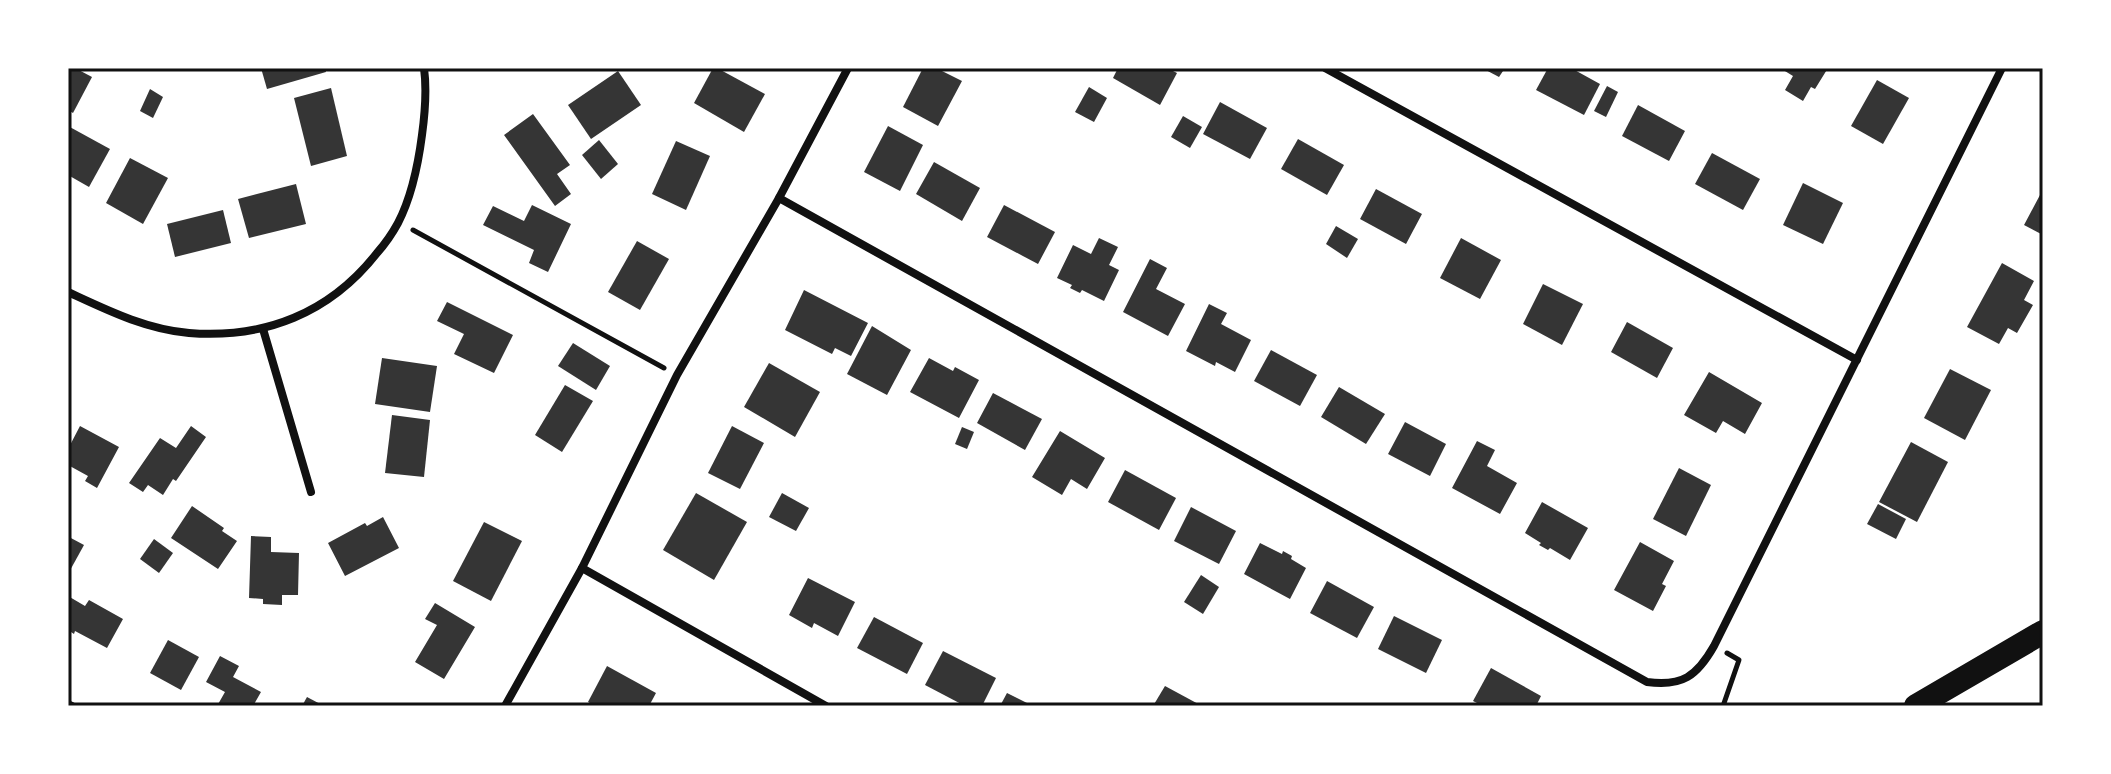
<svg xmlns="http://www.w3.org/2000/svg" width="2111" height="774" viewBox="0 0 2111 774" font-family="'Sofia Sans Condensed',sans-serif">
<rect width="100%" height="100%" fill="#fff"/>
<!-- building -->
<g fill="#353535">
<polygon points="68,68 75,68 92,77 73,113 68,110"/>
<polygon points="261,68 325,68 326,72 267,89"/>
<polygon points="713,68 717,68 765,94 744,132 694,103"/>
<polygon points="923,68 936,68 962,81 938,126 903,107"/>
<polygon points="1118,68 1167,68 1177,73 1160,105 1113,78"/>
<polygon points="1482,68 1505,68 1499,77"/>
<polygon points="1548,68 1571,68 1600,84 1584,115 1536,90"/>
<polygon points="1780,68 1828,68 1815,89 1811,87 1803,101 1785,90 1793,76"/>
<polygon points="618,71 641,105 591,139 568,105"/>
<polygon points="1877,80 1909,98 1883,144 1851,126"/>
<polygon points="1607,86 1618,92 1606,117 1594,111"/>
<polygon points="1089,87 1107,98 1094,122 1075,112"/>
<polygon points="331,88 347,156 311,166 294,98"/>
<polygon points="150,89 163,97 153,118 140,111"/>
<polygon points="1220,102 1267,128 1250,159 1203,134"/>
<polygon points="1638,105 1685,131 1669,161 1622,136"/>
<polygon points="533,114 570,165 557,174 571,194 555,206 504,135"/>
<polygon points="1183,116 1202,127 1190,148 1171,137"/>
<polygon points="68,126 110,149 89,187 68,175"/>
<polygon points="888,126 923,145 900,191 864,172"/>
<polygon points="1298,139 1344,165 1327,195 1281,169"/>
<polygon points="599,140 618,164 601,179 582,155"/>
<polygon points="676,141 710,156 686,210 652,194"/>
<polygon points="1712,153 1760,179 1743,210 1695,184"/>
<polygon points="130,158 168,178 143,224 106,203"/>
<polygon points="934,162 980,188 962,221 916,194"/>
<polygon points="1803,183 1843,203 1823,244 1783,225"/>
<polygon points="296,184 306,224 249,238 238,199"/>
<polygon points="1376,189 1422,214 1406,244 1360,219"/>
<polygon points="2040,195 2043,196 2043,235 2024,225"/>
<polygon points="532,205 571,224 548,272 529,263 534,250 483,225 493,206 524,221"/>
<polygon points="1004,205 1055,232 1038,264 987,237"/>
<polygon points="223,210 231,243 175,257 167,224"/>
<polygon points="1336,226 1358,239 1347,258 1326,244"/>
<polygon points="1099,238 1118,247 1109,265 1119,270 1104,301 1082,290 1080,293 1070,288 1072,285 1057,278 1073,245 1091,254"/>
<polygon points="1461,238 1501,260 1480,299 1440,278"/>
<polygon points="637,241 669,259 640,310 608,292"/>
<polygon points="1150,259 1167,268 1156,289 1185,304 1168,336 1123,312"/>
<polygon points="2002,263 2034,281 2024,300 2033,305 2017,333 2008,328 1999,344 1967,327"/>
<polygon points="1543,284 1583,304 1562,345 1523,324"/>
<polygon points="804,290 868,323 851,356 835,348 832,354 785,330"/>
<polygon points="447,302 513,335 494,373 454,354 464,334 437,321"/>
<polygon points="1209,304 1227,313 1221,324 1251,340 1235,372 1216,362 1215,366 1186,351"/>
<polygon points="1627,322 1673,348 1657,378 1611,352"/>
<polygon points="872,326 911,350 887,395 847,374"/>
<polygon points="573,343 610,366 596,390 558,366"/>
<polygon points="1271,350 1317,375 1300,406 1254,381"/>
<polygon points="382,358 437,366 430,412 375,404"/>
<polygon points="929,358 953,371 955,367 979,380 959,418 910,392"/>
<polygon points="769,363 820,392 795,437 744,407"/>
<polygon points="1950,369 1991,390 1965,440 1924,418"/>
<polygon points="1709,372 1762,403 1745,434 1723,421 1716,433 1684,415"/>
<polygon points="565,385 593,401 562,452 535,435"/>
<polygon points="1339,387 1385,414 1366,444 1321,417"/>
<polygon points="993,393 1042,419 1025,450 977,423"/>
<polygon points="392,415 430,420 424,477 385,473"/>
<polygon points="1405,422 1446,444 1430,476 1388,454"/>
<polygon points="80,426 119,447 97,488 85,481 88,476 68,465 68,449"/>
<polygon points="191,426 206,437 176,481 173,479 163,495 148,485 143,492 129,483 160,438 176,448"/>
<polygon points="732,426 764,443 740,489 708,473"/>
<polygon points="962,427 974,432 967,449 955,444"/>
<polygon points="1060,431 1105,458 1087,489 1071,479 1062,495 1032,477"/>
<polygon points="1477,441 1495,450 1487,466 1517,483 1500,514 1452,488"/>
<polygon points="1911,442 1948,462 1917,522 1879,502"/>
<polygon points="1679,468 1711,485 1686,536 1653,519"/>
<polygon points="1125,470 1176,498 1159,530 1108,502"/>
<polygon points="696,493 747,522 714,580 663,550"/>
<polygon points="782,493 809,508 796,531 769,517"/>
<polygon points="1542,502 1588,528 1570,560 1550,548 1548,550 1539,545 1541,543 1525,533"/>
<polygon points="1878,504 1906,519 1896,539 1867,524"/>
<polygon points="192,506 224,528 222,531 237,541 218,569 171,538"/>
<polygon points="1191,507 1236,531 1219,564 1174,541"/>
<polygon points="383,517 399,548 345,576 328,543 365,523 367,526"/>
<polygon points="484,522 522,541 491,601 453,581"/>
<polygon points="251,536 271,537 271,552 299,553 298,595 282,595 282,605 263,604 263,599 249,598"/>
<polygon points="69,537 84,545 68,574 68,539"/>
<polygon points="154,539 173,553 159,573 140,559"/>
<polygon points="1640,542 1674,561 1662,584 1666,586 1653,611 1614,590"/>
<polygon points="1260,543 1282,554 1283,551 1292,556 1291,559 1306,568 1290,599 1244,574"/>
<polygon points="1201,575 1219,587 1203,614 1184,602"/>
<polygon points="808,578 855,602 838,636 814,623 812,628 789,615"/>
<polygon points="1327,581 1374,607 1357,638 1310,613"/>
<polygon points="68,596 85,606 89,600 123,619 107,648 75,631 74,634 68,630"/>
<polygon points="435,603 475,627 444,679 415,662 437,625 425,619"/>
<polygon points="1394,616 1442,640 1426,673 1378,649"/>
<polygon points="874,617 923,643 907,674 857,648"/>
<polygon points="168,640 199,657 181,690 150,673"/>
<polygon points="943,651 996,678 982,706 965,706 925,685"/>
<polygon points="220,656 239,666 233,677 261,692 253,706 217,706 225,692 206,682"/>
<polygon points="607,666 656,693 649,706 595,706 588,702"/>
<polygon points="1491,668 1541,696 1536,706 1483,706 1473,701"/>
<polygon points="1165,686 1202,706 1153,706"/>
<polygon points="1007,693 1033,706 1000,706"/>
<polygon points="307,697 324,706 302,706"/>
</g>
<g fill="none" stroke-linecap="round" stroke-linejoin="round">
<!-- path -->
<g stroke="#111" stroke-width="5">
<polyline points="413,230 664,368"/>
<polyline points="1723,706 1739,660 1727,653"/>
</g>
<!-- minor -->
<g stroke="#111" stroke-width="8">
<polyline points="1325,68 1857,360"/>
<path d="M 779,198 L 1647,682 C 1682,687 1697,676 1714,646 L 2002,68"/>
<path d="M 68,292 C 107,310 145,329 189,333 C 265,339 330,313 377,253 C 385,244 392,234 398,223 C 412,196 418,166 422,135 C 425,113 427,90 424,68"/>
<polyline points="263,329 311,492"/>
<polyline points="582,568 826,706"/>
<polyline points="68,704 72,706"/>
<polyline points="505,706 582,568 677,375 779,198 848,68"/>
</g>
<!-- motorway -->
<polyline stroke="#111" stroke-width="24" points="1916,706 2043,632"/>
</g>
<!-- border -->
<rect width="2111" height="774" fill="none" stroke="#ffffff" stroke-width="140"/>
<rect x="70" y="70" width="1971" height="634" fill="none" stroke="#111" stroke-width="3"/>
</svg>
